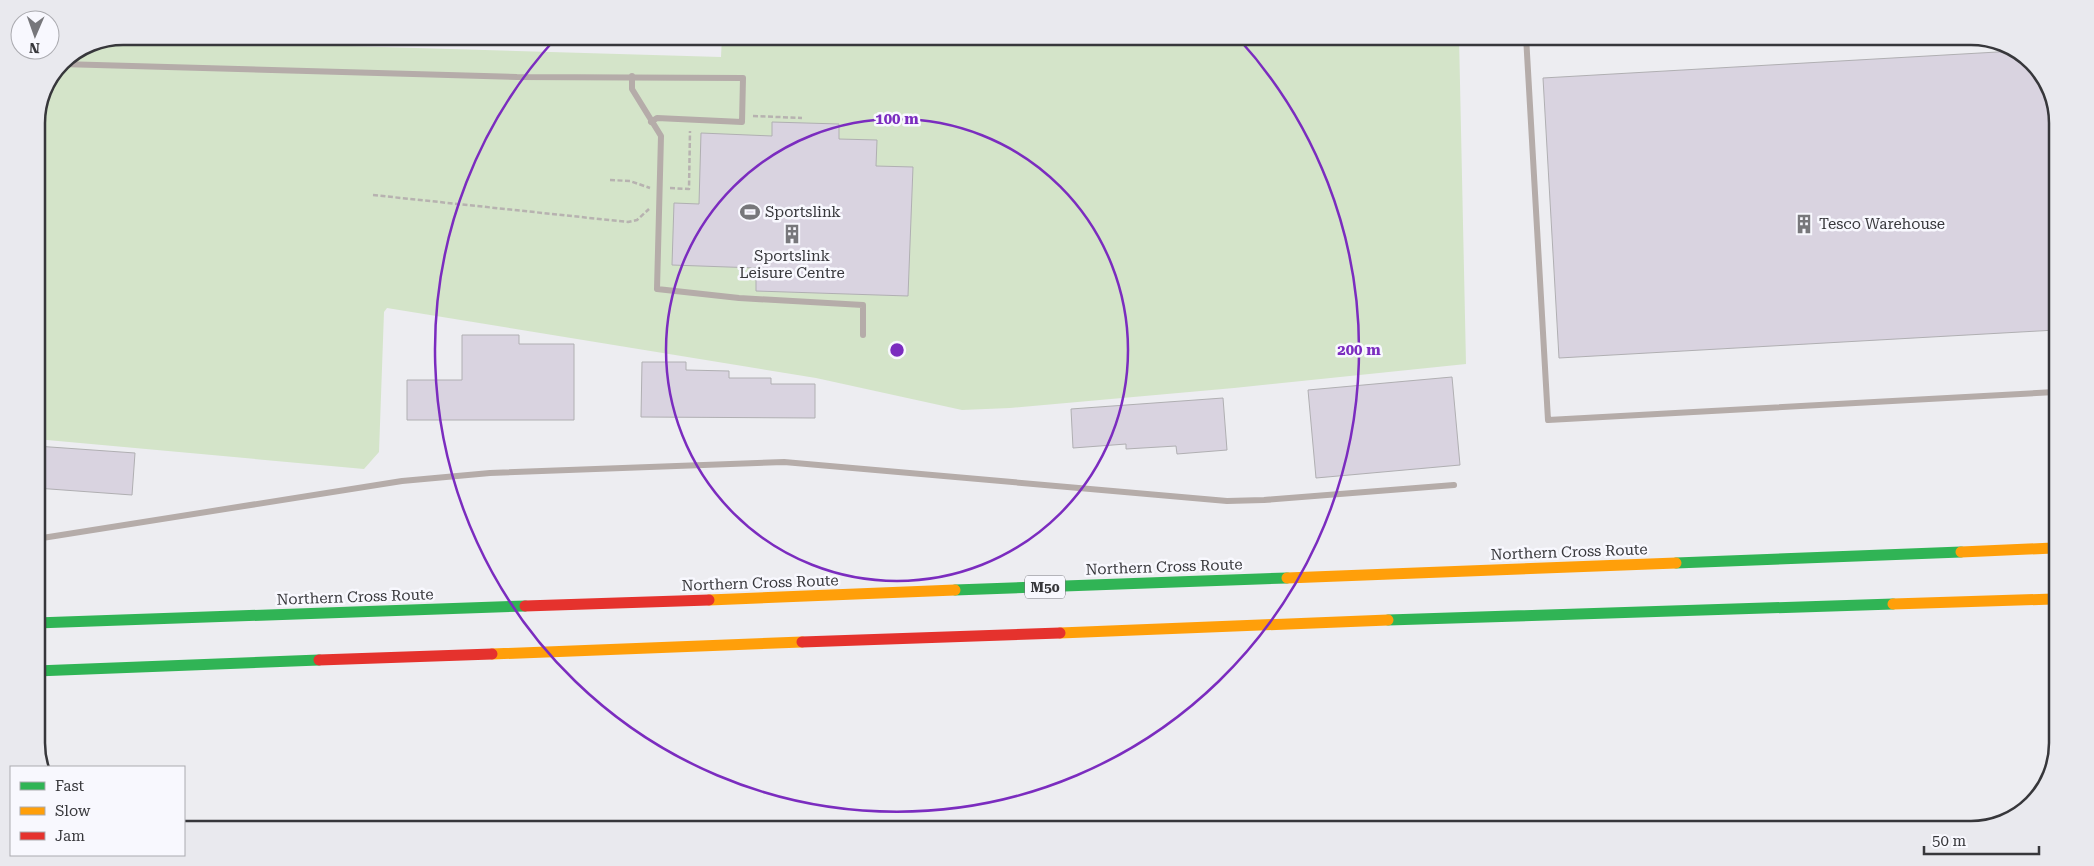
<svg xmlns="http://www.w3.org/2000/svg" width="2094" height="866" viewBox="0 0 2094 866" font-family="'Roboto Serif',serif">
<rect width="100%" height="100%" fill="#ededf1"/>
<!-- green -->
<polygon fill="#d4e4c9" points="722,36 1459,36 1466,364 1234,388 1010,408 962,410 816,378 387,308 384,312 379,452 364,469 36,439 36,117 62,61 90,43 107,39 721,57"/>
<!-- building -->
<g fill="#d9d3e0" stroke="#b0afb2">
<polygon points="2015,51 2040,70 2058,117 2056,330 1559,358 1543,78"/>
<polygon points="772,122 839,124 839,139 877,140 876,166 913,167 908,296 756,291 756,268 672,265 674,203 699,204 701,133 772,136"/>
<polygon points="462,335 519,335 519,344 574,344 574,420 407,420 407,380 462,380"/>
<polygon points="642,362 686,362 686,370 729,371 729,378 771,378 771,384 815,384 815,418 641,417"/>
<polygon points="1452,377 1460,465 1316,478 1308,390"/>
<polygon points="1223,398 1227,450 1177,454 1176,446 1126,449 1126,444 1073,448 1071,409"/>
<polygon points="36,446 135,453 132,495 36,488"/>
</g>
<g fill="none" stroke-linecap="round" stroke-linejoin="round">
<!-- path -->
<g stroke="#b7b2b0" stroke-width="2.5" stroke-dasharray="5 2.5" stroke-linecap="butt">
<polyline points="753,116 802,118"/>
<polyline points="610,180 630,181 650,188"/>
<polyline points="670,188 689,189 690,131"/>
<polyline points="373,195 628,222 637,220 649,209"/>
</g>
<!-- lane -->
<g stroke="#b5aca9" stroke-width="6">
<polyline points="1526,36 1548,420 2055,392"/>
<polyline points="61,64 517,77 743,78 742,122 657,118 651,122"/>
<polyline points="632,76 632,89 661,136 657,289 739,298 863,305 863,335"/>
<polyline points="36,539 402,481 490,473 784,462 1227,501 1264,500 1454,485"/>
</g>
<!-- fast -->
<g stroke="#30b455" stroke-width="11">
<polyline points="1676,563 1961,552"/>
<polyline points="955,590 1287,578"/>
<polyline points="1388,620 1893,604"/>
<polyline points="36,623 525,606"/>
<polyline points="36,671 319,660"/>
</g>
<!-- slow -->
<g stroke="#ff9f0a" stroke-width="11">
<polyline points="1961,552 2053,548"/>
<polyline points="1287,578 1676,563"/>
<polyline points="709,600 955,590"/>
<polyline points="1893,604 2053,599"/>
<polyline points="1060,633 1388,620"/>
<polyline points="492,654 802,642"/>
</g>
<!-- jam -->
<g stroke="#e5322d" stroke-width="11">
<polyline points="525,606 709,600"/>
<polyline points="802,642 1060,633"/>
<polyline points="319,660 492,654"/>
</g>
</g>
<!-- distance rings -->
<g fill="none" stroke="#7b2cbf" stroke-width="2.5">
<circle cx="897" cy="350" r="231"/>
<path d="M1238 38A462 462 0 1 1 556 38"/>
</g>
<!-- icons -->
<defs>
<symbol id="stadium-bare" viewBox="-9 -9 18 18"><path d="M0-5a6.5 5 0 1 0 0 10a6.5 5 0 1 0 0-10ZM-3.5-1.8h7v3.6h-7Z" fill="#77777b" stroke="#f8f8fe" stroke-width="2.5" paint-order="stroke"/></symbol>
<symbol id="building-bare" viewBox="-9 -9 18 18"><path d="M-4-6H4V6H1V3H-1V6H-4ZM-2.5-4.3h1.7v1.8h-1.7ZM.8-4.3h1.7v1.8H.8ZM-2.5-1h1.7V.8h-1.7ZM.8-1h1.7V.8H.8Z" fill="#77777b" stroke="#f8f8fe" stroke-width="2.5" paint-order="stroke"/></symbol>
</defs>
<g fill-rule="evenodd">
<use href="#stadium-bare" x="736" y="198" width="28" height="28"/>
<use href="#building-bare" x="1790" y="210" width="28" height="28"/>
<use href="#building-bare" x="778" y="220" width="28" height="28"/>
</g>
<g text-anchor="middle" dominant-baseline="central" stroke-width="5" stroke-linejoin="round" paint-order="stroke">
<!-- shield labels -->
<rect fill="#f8f8fe" stroke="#717176" stroke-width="1" x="1025" y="575.5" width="40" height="23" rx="4"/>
<g font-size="14" font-weight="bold" fill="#37373b">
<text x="1045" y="587">M50</text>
</g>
<!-- poi labels -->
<g font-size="15" fill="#37373b" stroke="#f8f8fe" text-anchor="start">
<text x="765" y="212">Sportslink</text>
<text x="1819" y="224">Tesco Warehouse</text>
<text x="792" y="256" text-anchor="middle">Sportslink<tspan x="792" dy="17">Leisure Centre</tspan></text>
</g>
<!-- street labels -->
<g font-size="15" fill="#37373b" stroke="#f8f8fe">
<text transform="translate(1569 552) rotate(-2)">Northern Cross Route</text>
<text transform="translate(1164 567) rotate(-2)">Northern Cross Route</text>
<text transform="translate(760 583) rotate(-2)">Northern Cross Route</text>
<text transform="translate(355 597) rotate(-2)">Northern Cross Route</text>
</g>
</g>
<!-- crop -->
<path d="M0 0H2094V866H0ZM123 45H1971A78 78 0 0 1 2049 123V743A78 78 0 0 1 1971 821H123A78 78 0 0 1 45 743V123A78 78 0 0 1 123 45Z" fill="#e9e9ee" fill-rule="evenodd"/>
<path fill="none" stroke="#37373b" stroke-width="2.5" d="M123 45H1971A78 78 0 0 1 2049 123V743A78 78 0 0 1 1971 821H123A78 78 0 0 1 45 743V123A78 78 0 0 1 123 45Z"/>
<circle cx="897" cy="350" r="8" fill="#7b2cbf" stroke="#f8f8fe" stroke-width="2.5"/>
<g font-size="15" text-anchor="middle" font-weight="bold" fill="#7b2cbf" stroke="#f8f8fe" stroke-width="5" stroke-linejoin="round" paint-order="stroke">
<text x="897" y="124">100 m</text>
<text x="1359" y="355">200 m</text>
</g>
<!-- legend -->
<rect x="10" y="766" width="175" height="90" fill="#f8f8fe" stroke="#ababb0"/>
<rect x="20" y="782" width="25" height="8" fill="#30b455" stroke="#ababb0"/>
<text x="55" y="791" font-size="15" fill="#37373b">Fast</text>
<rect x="20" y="807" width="25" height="8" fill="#ff9f0a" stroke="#ababb0"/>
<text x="55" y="816" font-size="15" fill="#37373b">Slow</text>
<rect x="20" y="832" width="25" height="8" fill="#e5322d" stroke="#ababb0"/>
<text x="55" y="841" font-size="15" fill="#37373b">Jam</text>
<!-- north arrow -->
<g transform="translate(35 35) rotate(182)"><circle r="24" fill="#f8f8fe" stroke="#ababb0"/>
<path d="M0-4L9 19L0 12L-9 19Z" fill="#77777b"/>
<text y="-8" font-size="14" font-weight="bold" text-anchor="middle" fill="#37373b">N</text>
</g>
<!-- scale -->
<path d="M1924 846v8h115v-8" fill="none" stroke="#37373b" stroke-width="2.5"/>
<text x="1932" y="846" font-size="15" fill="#37373b" stroke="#f8f8fe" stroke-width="4" paint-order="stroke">50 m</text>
</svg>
